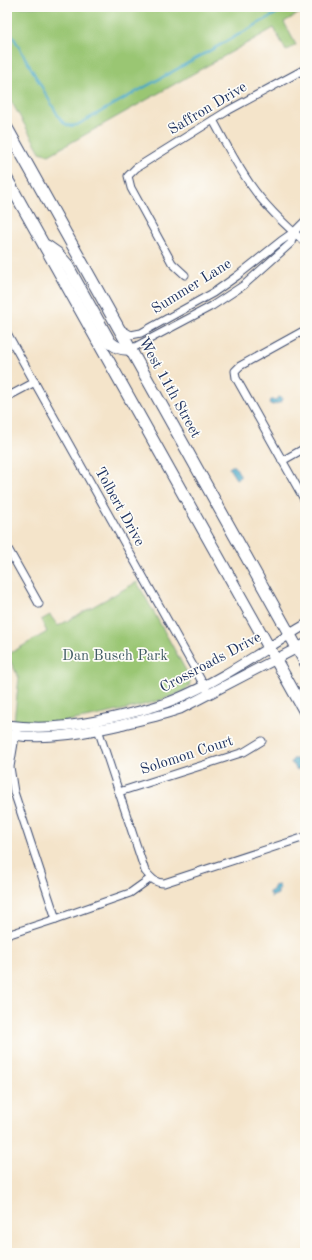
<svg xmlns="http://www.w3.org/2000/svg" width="312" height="1260" viewBox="0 0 312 1260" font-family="'Old Standard TT',serif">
<rect width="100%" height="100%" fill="#fdfcf7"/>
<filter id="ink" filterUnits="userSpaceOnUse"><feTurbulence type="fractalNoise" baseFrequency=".025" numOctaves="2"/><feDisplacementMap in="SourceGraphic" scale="8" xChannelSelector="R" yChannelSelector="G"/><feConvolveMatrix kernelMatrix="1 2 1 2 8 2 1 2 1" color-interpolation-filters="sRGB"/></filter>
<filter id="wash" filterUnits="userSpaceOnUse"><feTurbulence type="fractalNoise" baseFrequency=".012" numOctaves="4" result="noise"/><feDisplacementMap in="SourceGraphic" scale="16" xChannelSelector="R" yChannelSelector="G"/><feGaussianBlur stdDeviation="0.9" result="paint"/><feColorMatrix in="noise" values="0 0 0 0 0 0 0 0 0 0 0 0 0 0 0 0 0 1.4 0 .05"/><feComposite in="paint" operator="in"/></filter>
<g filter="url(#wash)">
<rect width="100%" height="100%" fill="#f4e4ca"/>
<!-- green -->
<g fill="#9ac673" stroke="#5a7a68">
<polygon points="7,7 305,7 305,10 284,22 296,45 286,51 274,28 49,155 40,152 7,94"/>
<path d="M 137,582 L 189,676 C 190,680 191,684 188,687 C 179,701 74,721 54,723 C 40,724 27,722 14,721 L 19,678 L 7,655 L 47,632 L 41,620 L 50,615 L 58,626 Z"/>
</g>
<!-- water -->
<g fill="#47a7c6" stroke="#316b92">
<polygon points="278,397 282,398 281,402 273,405 270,404 269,402 271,400 276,400"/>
<polygon points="232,466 235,466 240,475 240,477 236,479 229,468"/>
<polygon points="293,759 297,759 301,765 300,768 298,770 296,769 294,765 291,763"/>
<polygon points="278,885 280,886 279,886 280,889 278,891 278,894 271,897 271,894 269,894 269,892 273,890 274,886"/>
</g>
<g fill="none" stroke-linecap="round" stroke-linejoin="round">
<!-- stream -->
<path stroke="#47a7c6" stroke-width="2.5" d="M 7,26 L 60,119 C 65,125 69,127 77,125 L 288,7"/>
</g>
</g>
<g filter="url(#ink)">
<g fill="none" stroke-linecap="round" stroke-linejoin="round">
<defs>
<g id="minor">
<path d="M 213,120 C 225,142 236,164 250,184 C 265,206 285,225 305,242"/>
<polyline points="185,275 172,263 131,188 128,176 136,168 229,110 305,69"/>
<polyline points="121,329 131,335 141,333 213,293 237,276 281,241 294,232 305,221"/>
<polyline points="305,330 240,366 235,371 236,378 305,501"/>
<polyline points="7,333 206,689"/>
<polyline points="131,349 212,306 244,285 291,243 294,232"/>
<polyline points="7,397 35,382"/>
<polyline points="282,461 305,448"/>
<polyline points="7,547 39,604"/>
<path d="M 97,726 L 145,871 C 151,878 155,883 164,883 L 305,837"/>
<polyline points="16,731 10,767 14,792 56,919"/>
<polyline points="119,792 244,752 262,741"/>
<polyline points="7,935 56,919 130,893 151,878"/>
</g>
<g id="tertiary">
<path d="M 7,725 C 49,731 86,724 127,714 C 144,710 160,706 176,699 C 222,680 263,650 305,625"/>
<path d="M 7,734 C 45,741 83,733 120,725 C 140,720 160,716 180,709 L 305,644"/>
</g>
<g id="primary">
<polyline points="7,128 305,662"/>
<polyline points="7,179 305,712"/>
<path d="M 47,246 L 57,253 L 66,263 L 110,342 C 116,348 122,350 131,349"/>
</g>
</defs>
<!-- minor casing -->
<use href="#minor" stroke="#3c4a6e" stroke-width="9"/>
<!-- tertiary casing -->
<use href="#tertiary" stroke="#3c4a6e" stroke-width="11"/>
<!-- primary casing -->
<use href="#primary" stroke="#3c4a6e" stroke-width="13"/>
<!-- minor -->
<use href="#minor" stroke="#fff" stroke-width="7"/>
<!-- tertiary -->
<use href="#tertiary" stroke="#fff" stroke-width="9"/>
<!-- primary -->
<use href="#primary" stroke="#fff" stroke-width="11"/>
</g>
</g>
<g text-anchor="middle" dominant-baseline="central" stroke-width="3.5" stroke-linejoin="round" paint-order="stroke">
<!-- street labels -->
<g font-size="15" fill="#1b2f5e" stroke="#fdfcf7">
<text transform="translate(208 109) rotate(-31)">Saffron Drive</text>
<text transform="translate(192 287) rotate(-32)">Summer Lane</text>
<text transform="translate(169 388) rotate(61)">West 11th Street</text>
<text transform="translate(119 507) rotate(61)">Tolbert Drive</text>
<text transform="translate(211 663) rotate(-28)">Crossroads Drive</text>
<text transform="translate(187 756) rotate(-18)">Solomon Court</text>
</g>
<!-- park labels -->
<g font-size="15" fill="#415c64" stroke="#fdfcf7">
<text x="115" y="656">Dan Busch Park</text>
</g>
</g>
<!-- margin -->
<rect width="312" height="1260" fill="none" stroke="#fdfcf7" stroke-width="24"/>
</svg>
